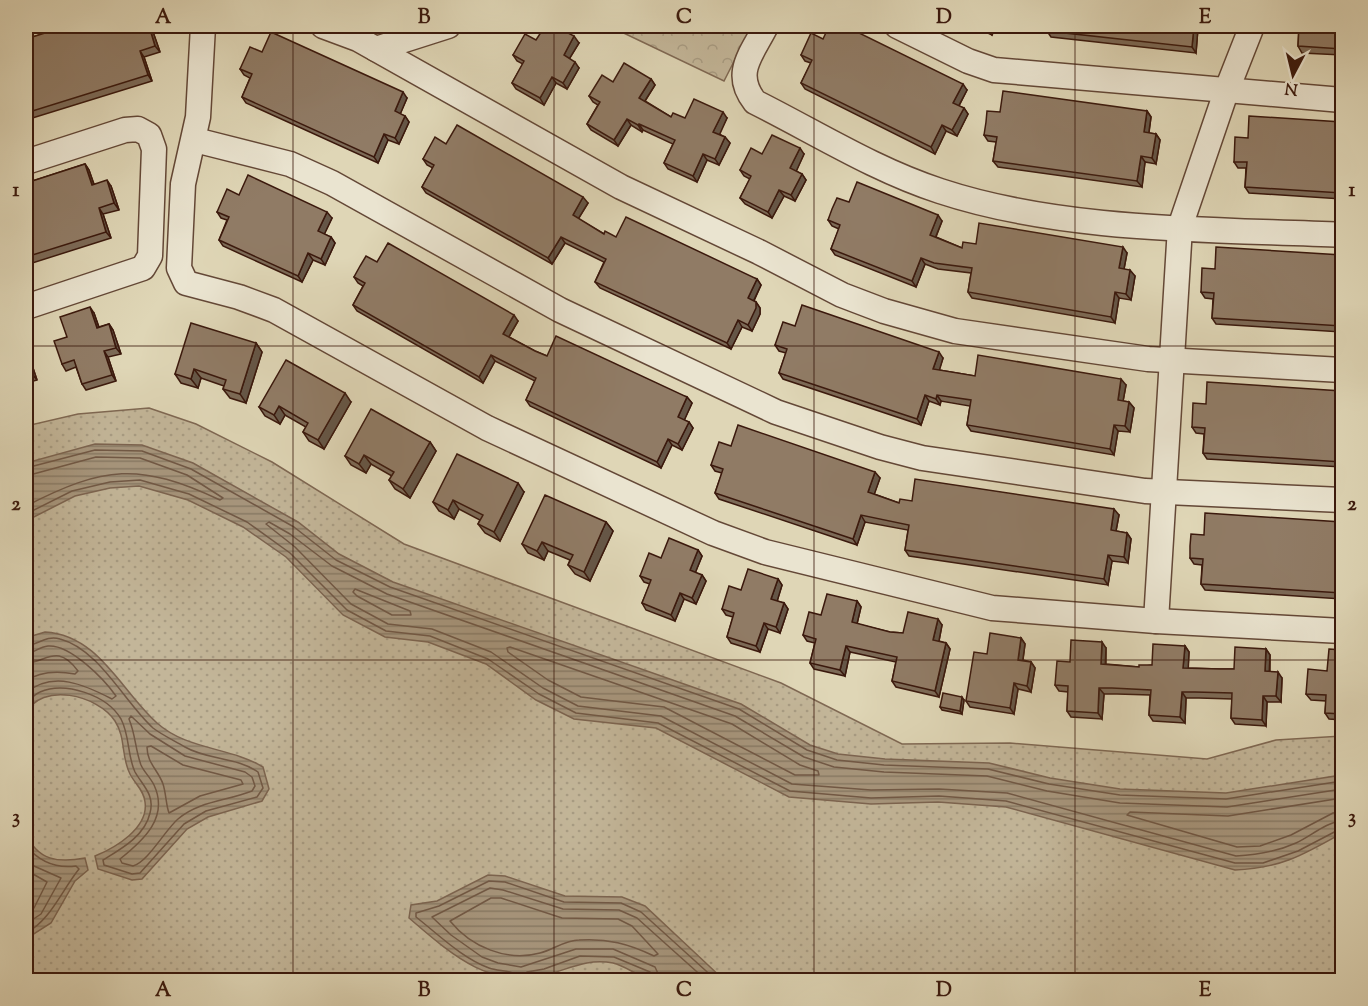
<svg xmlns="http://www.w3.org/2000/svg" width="1368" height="1006" viewBox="0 0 1368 1006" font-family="'Sorts Mill Goudy',serif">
<defs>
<pattern id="grass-dots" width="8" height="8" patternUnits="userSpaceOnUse" patternTransform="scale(1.5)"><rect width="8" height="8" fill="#c3b699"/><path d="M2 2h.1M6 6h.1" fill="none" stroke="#a89c83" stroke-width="1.8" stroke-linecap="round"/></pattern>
<pattern id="forest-crowns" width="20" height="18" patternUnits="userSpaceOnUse" patternTransform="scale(1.5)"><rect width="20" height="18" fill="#c3b699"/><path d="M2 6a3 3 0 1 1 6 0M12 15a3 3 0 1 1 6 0" fill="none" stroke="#a89c83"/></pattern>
<pattern id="water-rules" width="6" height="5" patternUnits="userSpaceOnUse" patternTransform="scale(1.5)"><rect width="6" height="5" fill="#a7967d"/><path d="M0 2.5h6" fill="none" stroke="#897a65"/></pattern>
</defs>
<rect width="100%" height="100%" fill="#dfd6b6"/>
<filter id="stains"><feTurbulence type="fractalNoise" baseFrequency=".00333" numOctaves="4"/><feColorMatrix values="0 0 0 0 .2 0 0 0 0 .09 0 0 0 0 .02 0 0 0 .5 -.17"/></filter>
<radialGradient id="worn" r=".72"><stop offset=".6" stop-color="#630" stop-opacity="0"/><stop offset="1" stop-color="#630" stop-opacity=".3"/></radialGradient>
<!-- grass -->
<polygon fill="url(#grass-dots)" stroke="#7f6853" stroke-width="1.5" points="149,408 196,424 272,462 404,544 781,683 902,744 1010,743 1207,759 1276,740 1342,736 1342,980 26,980 26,426 78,414"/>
<!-- forest -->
<polygon fill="url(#forest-crowns)" stroke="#7f6853" stroke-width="1.5" points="609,26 752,26 724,81"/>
<!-- water -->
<g fill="url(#water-rules)" stroke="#7c6450" stroke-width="1.5">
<path d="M 95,444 L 142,445 L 193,463 L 298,522 L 339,554 L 393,582 L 741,704 L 810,745 L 838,754 L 885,759 L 989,763 L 1050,778 L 1120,789 L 1226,793 L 1342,775 L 1342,833 C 1303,855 1281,868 1235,870 L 1006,807 L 938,802 L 871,804 L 789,797 L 656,728 L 574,719 L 536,700 L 486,664 L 428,642 L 385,637 L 343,615 L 286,557 L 243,527 L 188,500 L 139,486 L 110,488 L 75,496 L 26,521 L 26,463 Z"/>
<path d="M 45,632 C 99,635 121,691 157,723 C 187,750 230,747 263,767 L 269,789 L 262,801 L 208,817 L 187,829 L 142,879 L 132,880 L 98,869 L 95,856 C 115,848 149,828 145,802 C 144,790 135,784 130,774 C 121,757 126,738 115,721 C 98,695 41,681 26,714 L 26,642 L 32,636 Z"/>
<path d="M 26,833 C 37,861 59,863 85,858 L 88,870 L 75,881 L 51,923 L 26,939 Z"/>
<path d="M 488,875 L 505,876 L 565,896 L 622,897 L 645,906 L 724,980 C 702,981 677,983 655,980 C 640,979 627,966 613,963 C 587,958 569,969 546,975 C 489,990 449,952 409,918 L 411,905 L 437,901 Z"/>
</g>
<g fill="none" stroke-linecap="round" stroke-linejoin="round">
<!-- shore -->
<g stroke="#715845" stroke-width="1.5">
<polyline points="26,468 95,450 142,451 191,469 294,527 336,560 390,587 739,709 807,750 837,760 884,765 988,769 1049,784 1120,795 1226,799 1342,781"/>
<path d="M 26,476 L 96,457 L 140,458 L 187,475 L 223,498 L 220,500 C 139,462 104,466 26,506"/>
<polyline points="26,514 72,491 110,482 140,480 189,494 247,522 290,553 347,610 386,631 430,636 488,659 539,694 576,713 658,723 790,791 871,798 939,796 1006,801 1235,863 1263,863 1298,851 1342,828"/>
<polygon points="355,589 410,611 411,615 392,615 357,596 353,592"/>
<path d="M 26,646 C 38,645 46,635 60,639 C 99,649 125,703 153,728 C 162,735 175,741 185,747 C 207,760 237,757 258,772 L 263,788 L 257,797 L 206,811 L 184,824 L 140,873 L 132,874 L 104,865 L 103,860 C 121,849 145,836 150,813 C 155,795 143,786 135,772 C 127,755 130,736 121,719 C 107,695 65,681 40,692 C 35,694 30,699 26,703"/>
<polygon points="510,647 732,724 800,765 818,771 819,775 795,775 664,707 581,697 548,680 508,652 507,648"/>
<path d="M 26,654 C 34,653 39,647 48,646 C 70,644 104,679 116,696 L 112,699 C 85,685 53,670 26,693"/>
<path d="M 26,663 C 47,662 57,643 78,671 L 75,674 C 58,671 40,671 26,681"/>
<path d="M 131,716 L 150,734 L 185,756 L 245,772 L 252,777 L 255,786 L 252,791 C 227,801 199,801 178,819 C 165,830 148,862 133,866 L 122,863 L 120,859 C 144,840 169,817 154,785 C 150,777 144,772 141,765 C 135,749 136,736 129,719 Z"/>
<path d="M 151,746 L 183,765 L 241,780 L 243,784 L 200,796 L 169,813 C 166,805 166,793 163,784 C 158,770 147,763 147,747 Z"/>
<path d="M 1342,789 L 1227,807 L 1120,803 L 1047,791 L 987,776 L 884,772 L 834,767 L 804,757 L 735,716 L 387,594 L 332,566 L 290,534 L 269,522 L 266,524 L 295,547 L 351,604 L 388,624 L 432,629 L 491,652 L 543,688 L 578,706 L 661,716 L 792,784 L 871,790 L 939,789 L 1007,793 L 1236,856 C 1257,855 1276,852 1296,843 C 1310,837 1326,822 1342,821"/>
<polyline points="1342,798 1228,816 1130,812 1127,815 1237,847 1260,846 1291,835 1333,813 1342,812"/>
<path d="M 26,846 C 39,861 55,869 76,866 L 79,869 C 62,890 50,921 26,933"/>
<polyline points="26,857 34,866 61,878 41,914 26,924"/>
<polyline points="26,870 47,882 34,908 26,914"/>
<path d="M 491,898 L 501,898 L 562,918 L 618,919 L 632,926 L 658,954 L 654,956 C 629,944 607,938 579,940 C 565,940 553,950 540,953 C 507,962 471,947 450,921 Z"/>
<path d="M 654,980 L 650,972 L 614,957 L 580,956 L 544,969 L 527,972 L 520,978 C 512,969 500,972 489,968 C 462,958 439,935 416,917 L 416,913 L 439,906 L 489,881 L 505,882 L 564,902 L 621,903 L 641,912 L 716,980"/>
<polyline points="661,980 655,967 613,949 576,949 521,967 498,963 482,957 451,935 432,917 490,888 503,890 563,909 619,910 637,918 706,980"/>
</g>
<defs>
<g id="minor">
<polyline points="203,26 198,117 183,184 179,268 186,283 239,297 274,310 487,428 713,533 765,552 992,608 1156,621 1342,631"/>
<polyline points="323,26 358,39 621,187 759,252 842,295 884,311 955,331 1148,359 1342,370"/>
<path d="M 766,26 C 752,54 732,73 755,102 C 815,132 875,170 940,191 C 1064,232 1213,229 1342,235"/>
<polyline points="897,26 968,61 994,70 1342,100"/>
<polyline points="376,49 448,26"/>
<polyline points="195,140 290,164 332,183 560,310 776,412 880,447 922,458 1145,491 1342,500"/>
<polyline points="26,162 125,130 138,129 149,135 154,149 150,256 143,268 26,307"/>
<polyline points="1156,621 1180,227 1226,92 1252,26"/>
</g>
</defs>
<!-- minor casing -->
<use href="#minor" stroke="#644837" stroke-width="27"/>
<!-- minor -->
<use href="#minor" stroke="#eae4d0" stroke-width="24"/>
</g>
<!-- wall -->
<g fill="#7c6a57" stroke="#3b190d" stroke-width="1.5">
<polygon points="67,26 134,26 135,27 140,26 150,26 152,29 160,52 144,57 152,81 26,120 26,39"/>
<polygon points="973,26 996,26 992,35"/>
<polygon points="1048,26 1210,26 1210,29 1198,28 1196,53 1051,37 1047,31"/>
<polygon points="1290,27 1290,26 1342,26 1342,55 1302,53 1298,46 1299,27"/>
<polygon points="823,39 967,90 959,106 964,108 968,114 957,136 946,131 935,154 805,89 801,83 811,63 805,61 801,55"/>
<polygon points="536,40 579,43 569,59 579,68 567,89 556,83 544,105 516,89 512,83 523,64 517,61 513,55"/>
<polygon points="262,52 407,98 400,114 405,116 409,122 399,144 388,140 378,163 246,103 242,97 250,78 244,75 240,69"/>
<polygon points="651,79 655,85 645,101 671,117 685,118 727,118 719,134 725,137 730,143 719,165 707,160 697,182 668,169 664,163 673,144 643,130 642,132 631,125 618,146 591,130 587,124 598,105 593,102 589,96 613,82"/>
<polygon points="1147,111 1151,117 1149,133 1156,134 1160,140 1156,164 1145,162 1142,187 998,167 993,161 996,142 988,141 984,135 1000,112"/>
<polygon points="1342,122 1342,199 1249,193 1245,187 1246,168 1238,168 1234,162 1248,138"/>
<polygon points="446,144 588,203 578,219 604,234 757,279 761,285 754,301 756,302 760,308 760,314 752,331 742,327 731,349 600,288 595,282 604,262 565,243 552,264 426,193 422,187 433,168 427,165 423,159"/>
<polygon points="762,154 804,154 796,171 802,174 806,180 795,201 784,196 772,218 745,204 740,198 750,179 744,176 740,170"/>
<polygon points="85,164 89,170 94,184 111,186 119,210 103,214 111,238 26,265 26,183"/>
<polygon points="239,195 332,218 324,234 331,237 335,243 325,265 313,260 302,282 223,246 219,240 227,220 221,218 217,212"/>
<polygon points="849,202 942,221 936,237 962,248 976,244 1127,253 1124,269 1135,276 1131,300 1119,298 1115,323 972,298 968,292 971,273 938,269 925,264 916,287 835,255 831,249 839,229 832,226 828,220"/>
<polygon points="1342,255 1342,332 1216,324 1212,318 1213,299 1205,298 1201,292 1215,269"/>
<polygon points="377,262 518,321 509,337 535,351 547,356 687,397 692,403 684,420 689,422 693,428 682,450 672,445 661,468 530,406 526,400 535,381 495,361 483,383 357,311 353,305 363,286 358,283 354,277"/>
<polygon points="94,313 99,327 109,324 113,330 121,354 108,357 116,381 86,390 82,384 76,367 66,371 62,364 67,337"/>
<polygon points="795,326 943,358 939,370 975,376 1126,385 1123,401 1129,402 1134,408 1130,432 1118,431 1114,455 971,431 967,425 970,406 941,401 940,405 929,401 921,425 783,379 779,373 786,353 779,351 775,345"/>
<polygon points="256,343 262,352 246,403 230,398 223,389 224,386 201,378 198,388 181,383 175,374"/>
<polygon points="26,351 29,356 37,380 26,383"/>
<polygon points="26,386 32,407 26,409"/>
<polygon points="1342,391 1342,467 1207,459 1203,453 1204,434 1196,433 1192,427 1206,404"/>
<polygon points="351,402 324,449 309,441 303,432 306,427 285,415 280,424 265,416 259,407"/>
<polygon points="430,442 436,451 410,498 395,489 389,480 392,476 371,464 366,473 351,465 345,456"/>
<polygon points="731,446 880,478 874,494 899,503 912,501 1119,515 1116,531 1127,533 1131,539 1128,563 1112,561 1108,585 909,556 905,550 908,530 865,522 857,545 719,499 715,493 722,473 715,471 711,465"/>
<polygon points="524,492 500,541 485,533 478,524 480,520 459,509 454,519 439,511 433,502"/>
<polygon points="606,522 613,531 590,581 575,574 568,565 570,560 548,551 544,560 528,553 522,544"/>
<polygon points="1342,522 1342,599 1205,590 1201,584 1202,565 1194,564 1190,558 1204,535"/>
<polygon points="698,550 702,556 695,573 702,575 706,581 696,604 684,599 675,621 646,610 642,603 650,584 644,582 640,576 661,558"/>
<polygon points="778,579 782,585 777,601 784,603 788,609 780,633 768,629 760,652 731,643 727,637 733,617 726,615 722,609 741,590"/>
<polygon points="857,601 861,607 857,624 890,632 903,633 942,625 939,641 946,643 950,649 939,697 896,687 892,681 896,662 850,652 845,676 814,669 810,663 815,643 807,641 803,635 821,615"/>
<polygon points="1021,638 1025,644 1023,660 1031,662 1035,668 1031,692 1018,689 1014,714 970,707 966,701 987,654"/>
<polygon points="1185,646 1189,652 1188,668 1220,669 1234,669 1266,649 1270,655 1270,672 1282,678 1281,702 1267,702 1266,726 1235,724 1231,718 1232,699 1199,698 1186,698 1185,723 1153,721 1149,715 1150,695 1117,694 1104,694 1102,719 1071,717 1067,711 1068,692 1059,691 1055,685 1070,662 1106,648 1106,664 1139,667 1152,665"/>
<polygon points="1342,650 1342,720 1329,719 1325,713 1326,701 1311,700 1306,694 1327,671"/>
<polygon points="964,700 962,714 942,710 940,707"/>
</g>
<!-- shaded-wall -->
<g fill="#655647" stroke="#3b190d" stroke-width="1.5">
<polygon points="149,26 152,29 160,52 155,46"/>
<polygon points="989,26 996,26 992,35 987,29"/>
<polygon points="1194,26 1197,26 1198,28 1196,53 1192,47"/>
<polygon points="574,36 579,43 568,61 564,55"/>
<polygon points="140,51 144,57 152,81 148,75"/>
<polygon points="575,62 579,68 567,89 563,83"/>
<polygon points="552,77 556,83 544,105 540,98"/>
<polygon points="651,79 655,85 643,104 639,98"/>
<polygon points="963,84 967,90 957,109 953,103"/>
<polygon points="403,92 407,98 399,117 395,111"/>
<polygon points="964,108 968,114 957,136 952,130"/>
<polygon points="1147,111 1151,117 1148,138 1144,132"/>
<polygon points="723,112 727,118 718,138 713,132"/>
<polygon points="405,116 409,122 399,144 395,138"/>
<polygon points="627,119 631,125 618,146 614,140"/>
<polygon points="639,124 643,130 642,132 638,125"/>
<polygon points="942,125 946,131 935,154 931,147"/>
<polygon points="384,134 388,140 378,163 374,157"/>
<polygon points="1156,134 1160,140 1156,164 1152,158"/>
<polygon points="725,137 730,143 719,165 715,159"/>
<polygon points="800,148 804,154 795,174 790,168"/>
<polygon points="703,154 707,160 697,182 693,176"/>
<polygon points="1141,156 1145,162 1142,187 1137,181"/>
<polygon points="85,164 89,170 96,191 92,185"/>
<polygon points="802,174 806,180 795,201 791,195"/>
<polygon points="107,180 111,186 119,210 114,203"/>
<polygon points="779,190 784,196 772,218 768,212"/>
<polygon points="583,197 588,203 577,221 573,215"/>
<polygon points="99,208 103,214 111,238 106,232"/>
<polygon points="327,212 332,218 323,237 318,231"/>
<polygon points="938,215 942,221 934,241 930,235"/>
<polygon points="331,237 335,243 325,265 321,259"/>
<polygon points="561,237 565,243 552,264 548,258"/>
<polygon points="1123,247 1127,253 1123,274 1119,268"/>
<polygon points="308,253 313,260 302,282 298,276"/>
<polygon points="921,258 925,264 916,287 912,281"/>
<polygon points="1130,270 1135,276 1131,300 1126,294"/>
<polygon points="757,279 761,285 752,304 748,298"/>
<polygon points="1115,292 1119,298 1115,323 1111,317"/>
<polygon points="756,302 760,308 760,314 752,331 748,325"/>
<polygon points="90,307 94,313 101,334 97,328"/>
<polygon points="514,315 518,321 507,340 503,334"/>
<polygon points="738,320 742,327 731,349 727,343"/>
<polygon points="109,324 113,330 121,354 116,348"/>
<polygon points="256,343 262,352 246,403 240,394"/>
<polygon points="26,351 29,356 37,380 32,374"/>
<polygon points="104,351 108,357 116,381 112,375"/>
<polygon points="939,352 943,358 938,375 933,369"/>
<polygon points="491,355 495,361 483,383 479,377"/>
<polygon points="194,369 201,378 198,388 191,379"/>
<polygon points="1121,379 1126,385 1122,407 1118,400"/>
<polygon points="26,386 32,407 28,401 26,394"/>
<polygon points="345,393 351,402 324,449 318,440"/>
<polygon points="925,395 929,401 921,425 917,419"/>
<polygon points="937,395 941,401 940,405 936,399"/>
<polygon points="687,397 692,403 683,423 678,417"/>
<polygon points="1129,402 1134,408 1130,432 1125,426"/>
<polygon points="279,406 285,415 280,424 274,415"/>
<polygon points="689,422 693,428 682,450 678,444"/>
<polygon points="1114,425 1118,431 1114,455 1110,449"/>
<polygon points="668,439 672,445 661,468 657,462"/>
<polygon points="430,442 436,451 410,498 403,489"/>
<polygon points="364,455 371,464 366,473 359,464"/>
<polygon points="875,472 880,478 873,498 868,492"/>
<polygon points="518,483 524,492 500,541 494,532"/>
<polygon points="453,500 459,509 454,519 448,510"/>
<polygon points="1114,509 1119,515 1115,536 1111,530"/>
<polygon points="861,515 865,522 857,545 853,539"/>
<polygon points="606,522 613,531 590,581 584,572"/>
<polygon points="1127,533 1131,539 1128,563 1124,557"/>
<polygon points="542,542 548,551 544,560 537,551"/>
<polygon points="698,550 702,556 694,576 690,570"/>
<polygon points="1108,555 1112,561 1108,585 1104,579"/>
<polygon points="702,575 706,581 696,604 692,598"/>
<polygon points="778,579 782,585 776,605 771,599"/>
<polygon points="680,593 684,599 675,621 671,615"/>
<polygon points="857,601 861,607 856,628 852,622"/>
<polygon points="784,603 788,609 780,633 776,627"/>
<polygon points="938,619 942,625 938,646 933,640"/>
<polygon points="764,623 768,629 760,652 756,646"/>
<polygon points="1021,638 1025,644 1022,666 1018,660"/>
<polygon points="1102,642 1106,648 1105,670 1101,664"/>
<polygon points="946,643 950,649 939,697 935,691"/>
<polygon points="846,646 850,652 845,676 840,670"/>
<polygon points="1185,646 1189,652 1188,674 1183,668"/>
<polygon points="1266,649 1270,655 1269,677 1265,671"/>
<polygon points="1031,662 1035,668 1031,692 1027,686"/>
<polygon points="1278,672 1282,678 1281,702 1276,696"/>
<polygon points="1014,683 1018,689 1014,714 1010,708"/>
<polygon points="1099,688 1104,694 1102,719 1098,713"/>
<polygon points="1182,692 1186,698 1185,723 1180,717"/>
<polygon points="1263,696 1267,702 1266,726 1262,720"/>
<polygon points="962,697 964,700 962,714 960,711"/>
</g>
<!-- building -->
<g fill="#907b65" stroke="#3b190d" stroke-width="1.5">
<polygon points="67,26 132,26 133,28 140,26 149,26 155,46 140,51 148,75 26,113 26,39"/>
<polygon points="545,26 555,26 574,36 564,55 575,62 563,83 552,77 540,98 512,83 524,61 513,55 525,34 536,40"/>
<polygon points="829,26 845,26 963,84 953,103 964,108 952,130 942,125 931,147 801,83 812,60 801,55 811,33 823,39"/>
<polygon points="981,26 989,26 987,29"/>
<polygon points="1048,26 1194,26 1192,47 1047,31"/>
<polygon points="1299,26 1342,26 1342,49 1298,46"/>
<polygon points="271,32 403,92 395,111 405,116 395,138 384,134 374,157 242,97 252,74 240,69 250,47 262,52"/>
<polygon points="624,63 651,79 639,98 671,117 673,113 685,118 694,99 723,112 713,132 725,137 715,159 703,154 693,176 664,163 675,140 639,124 638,125 627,119 614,140 587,124 600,102 589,96 602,75 613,82"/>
<polygon points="1003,91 1147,111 1144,132 1156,134 1152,158 1141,156 1137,181 993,161 997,137 984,135 986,122 987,111 1000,112"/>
<polygon points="1249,116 1342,122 1342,193 1245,187 1247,162 1234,162 1235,137 1248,138"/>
<polygon points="457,125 583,197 573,215 604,234 605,231 616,237 626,217 757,279 748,298 756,302 756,308 748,325 738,320 727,343 595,282 606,259 561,237 548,258 422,187 434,165 423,159 435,137 446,144"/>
<polygon points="772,135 800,148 790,168 802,174 791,195 779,190 768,212 740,198 751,176 740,170 751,148 762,154"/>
<polygon points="85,164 92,185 107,180 114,203 99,208 106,232 26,257 26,183"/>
<polygon points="248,175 327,212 318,231 331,237 321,259 308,253 298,276 219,240 229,217 217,212 227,189 239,195"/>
<polygon points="857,182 938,215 930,235 962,248 963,242 976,244 979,223 1123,247 1119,268 1130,270 1126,294 1115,292 1111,317 968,292 972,268 934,263 921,258 912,281 831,249 840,225 828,220 832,209 837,198 849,202"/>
<polygon points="388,243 514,315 503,334 535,351 547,356 556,336 687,397 678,417 689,422 678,444 668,439 657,462 526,400 536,378 491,355 479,377 353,305 365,283 354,277 360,266 366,256 377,262"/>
<polygon points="1216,247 1342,255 1342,326 1212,318 1214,293 1201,292 1202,268 1215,269"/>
<polygon points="802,305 939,352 933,369 975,376 978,355 1121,379 1118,400 1129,402 1125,426 1114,425 1110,449 967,425 971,400 937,395 936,399 925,395 917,419 779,373 787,349 775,345 783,322 795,326"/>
<polygon points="90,307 97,328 109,324 116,348 104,351 112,375 82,384 74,360 62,364 54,341 67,337 60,317"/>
<polygon points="191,323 256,343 240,394 223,389 226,380 194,369 191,379 175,374"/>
<polygon points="26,351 32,374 26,376"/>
<polygon points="286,360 345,393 318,440 303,432 308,423 279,406 274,415 259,407"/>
<polygon points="1207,382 1342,391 1342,462 1203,453 1205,428 1192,427 1193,403 1206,404"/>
<polygon points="371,409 430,442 403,489 389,480 394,472 364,455 359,464 345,456"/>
<polygon points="738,425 875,472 868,492 899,503 900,499 912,501 915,479 1114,509 1111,530 1127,533 1124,557 1108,555 1104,579 905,550 909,525 861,515 853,539 715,493 723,469 711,465 719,442 731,446"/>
<polygon points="457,454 518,483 494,532 478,524 483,515 453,500 448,510 433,502"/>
<polygon points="545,495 606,522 584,572 568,565 573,555 542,542 537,551 522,544"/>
<polygon points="1205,513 1342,522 1342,593 1201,584 1203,559 1190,558 1190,546 1191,534 1204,535"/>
<polygon points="669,538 698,550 690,570 702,575 692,598 680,593 671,615 642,603 651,580 640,576 649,553 661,558"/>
<polygon points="748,569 778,579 771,599 784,603 776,627 764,623 756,646 727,637 734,613 722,609 729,586 741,590"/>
<polygon points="827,594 857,601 852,622 890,632 903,633 908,612 938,619 933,640 946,643 935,691 892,681 897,657 846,646 840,670 810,663 816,639 803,635 809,612 821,615"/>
<polygon points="990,633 1021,638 1018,660 1031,662 1027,686 1014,683 1010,708 966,701 974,652 987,654"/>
<polygon points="1071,640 1102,642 1101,664 1139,667 1139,665 1152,665 1153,644 1185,646 1183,668 1220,669 1234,669 1235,647 1266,649 1265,671 1278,672 1276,696 1263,696 1262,720 1231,718 1232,693 1195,692 1182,692 1180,717 1149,715 1151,690 1112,688 1099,688 1098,713 1067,711 1068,686 1055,685 1057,661 1070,662"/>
<polygon points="1329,649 1342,650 1342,714 1325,713 1326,695 1306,694 1308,669 1327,671"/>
<polygon points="943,693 962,697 960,711 940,707"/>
</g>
<!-- grid -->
<path fill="none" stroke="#3b190d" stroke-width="1.5" stroke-opacity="0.55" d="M 293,26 L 293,980M 554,26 L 554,980M 814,26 L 814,980M 1075,26 L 1075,980M 26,346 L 1342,346M 26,660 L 1342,660"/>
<!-- margin -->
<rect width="1368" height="1006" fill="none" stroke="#dfd6b6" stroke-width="66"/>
<!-- north arrow -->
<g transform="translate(1293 75) rotate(187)" stroke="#eae4d0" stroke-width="4.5" paint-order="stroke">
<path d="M0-4.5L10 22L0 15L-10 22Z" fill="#3b190d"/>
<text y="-9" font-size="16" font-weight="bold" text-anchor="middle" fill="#3b190d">N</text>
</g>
<rect x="33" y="33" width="1302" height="940" fill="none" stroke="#3b190d" stroke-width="2"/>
<g font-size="20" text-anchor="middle" font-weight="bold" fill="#3b190d">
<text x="163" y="23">A</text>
<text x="424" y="23">B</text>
<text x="684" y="23">C</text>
<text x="944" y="23">D</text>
<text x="1205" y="23">E</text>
<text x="16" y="196">1</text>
<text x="1352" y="196">1</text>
<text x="16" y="510">2</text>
<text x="1352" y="510">2</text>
<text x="16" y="823">3</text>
<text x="1352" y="823">3</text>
<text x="163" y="996">A</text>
<text x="424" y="996">B</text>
<text x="684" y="996">C</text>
<text x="944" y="996">D</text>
<text x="1205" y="996">E</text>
</g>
<rect width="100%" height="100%" filter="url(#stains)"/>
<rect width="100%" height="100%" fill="url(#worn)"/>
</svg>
